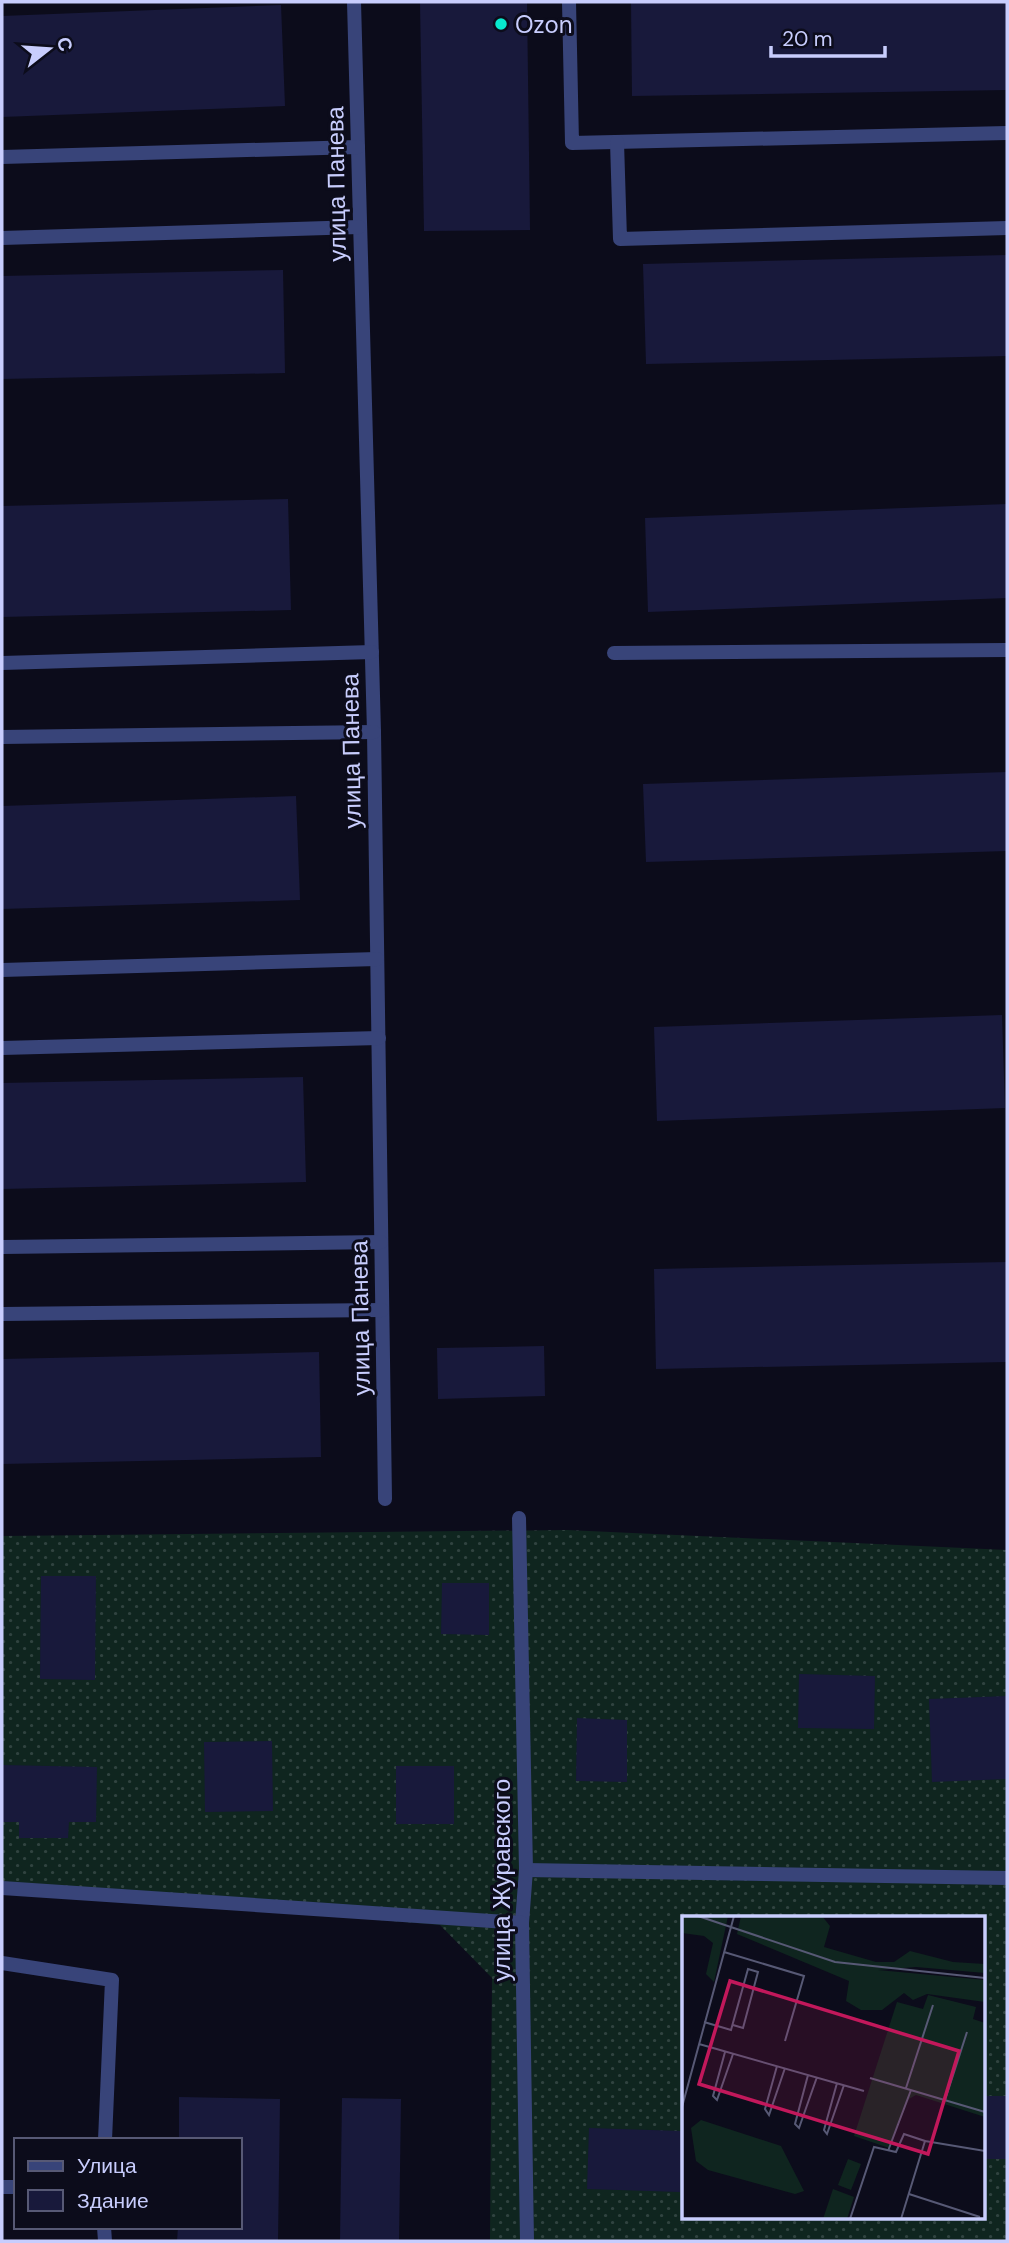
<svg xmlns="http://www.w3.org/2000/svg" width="1009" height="2243" viewBox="0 0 1009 2243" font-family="'DM Sans',sans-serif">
<defs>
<pattern id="garden-dots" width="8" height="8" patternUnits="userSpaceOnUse" patternTransform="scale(1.75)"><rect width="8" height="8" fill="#0f251f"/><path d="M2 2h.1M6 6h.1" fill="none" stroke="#304340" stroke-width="1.8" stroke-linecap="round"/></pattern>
</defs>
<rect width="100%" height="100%" fill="#0c0c1b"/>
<!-- garden -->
<path fill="url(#garden-dots)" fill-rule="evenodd" d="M 567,1530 L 1007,1550 L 1007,2241 L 490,2241 L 492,1978 L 440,1925 L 2,1889 L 2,1536 ZM 684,1918 L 983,1918 L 983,2217 L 684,2217 Z"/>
<!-- building -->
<g fill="#18193b">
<polygon points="420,2 527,2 530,230 424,231"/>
<polygon points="631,2 1007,2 1007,90 632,96"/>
<polygon points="281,5 285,106 2,117 2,16"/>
<polygon points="1007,255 1007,356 646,364 643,264"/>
<polygon points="283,270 285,373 2,379 2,276"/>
<polygon points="288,499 291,610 2,617 2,506"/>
<polygon points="1007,504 1007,598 648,612 645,518"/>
<polygon points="1007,772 1007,851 646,862 643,784"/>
<polygon points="296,796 300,900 2,909 2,806"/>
<polygon points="1002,1015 1005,1108 657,1121 654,1027"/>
<polygon points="303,1077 306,1182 2,1189 2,1083"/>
<polygon points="1007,1262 1007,1362 656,1369 654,1269"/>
<polygon points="544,1346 545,1396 438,1399 437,1348"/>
<polygon points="319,1352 321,1457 2,1464 2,1359"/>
<polygon points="41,1576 96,1576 95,1680 40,1679"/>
<polygon points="442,1583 489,1583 489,1635 441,1634"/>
<polygon points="799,1674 875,1676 874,1729 798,1728"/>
<polygon points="1007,1696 1007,1779 932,1782 929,1699"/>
<polygon points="577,1718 627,1720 627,1782 576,1781"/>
<polygon points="272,1741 273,1811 205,1812 204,1742"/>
<polygon points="2,1765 97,1767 96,1822 69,1822 68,1838 19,1838 19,1822 2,1822"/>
<rect x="396" y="1766" width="58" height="58"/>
<rect x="983" y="2096" width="24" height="63"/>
<polygon points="179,2097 280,2099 278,2241 177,2241 178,2227 240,2227 240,2140 179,2140"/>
<polygon points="342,2098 401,2099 399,2241 340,2241"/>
<polygon points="589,2128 682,2131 680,2192 587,2189"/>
</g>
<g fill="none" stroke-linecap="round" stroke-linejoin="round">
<!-- lane -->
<g stroke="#384479" stroke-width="14">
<polyline points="354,2 374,732 385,1499"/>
<polyline points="569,2 572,143 1007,133"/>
<polyline points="617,142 620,239 1007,228"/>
<polyline points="2,157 358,147"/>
<polyline points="2,238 359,227"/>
<polyline points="614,653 1007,650"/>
<polyline points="2,663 372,652"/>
<polyline points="2,737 374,732"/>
<polyline points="2,970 377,959"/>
<polyline points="2,1048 379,1038"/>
<polyline points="2,1247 381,1242"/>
<polyline points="2,1314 382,1310"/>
<polyline points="526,1870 1007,1878"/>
<polyline points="2,1963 112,1980 105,2140"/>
<polyline points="2,2187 16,2187"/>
<polyline points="104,2227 105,2241"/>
</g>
<!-- street -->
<g stroke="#384479" stroke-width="14">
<polyline points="519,1518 526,1870 522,1923 527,2241"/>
<polyline points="2,1888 522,1923"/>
</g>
</g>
<!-- markers -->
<circle fill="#08e9ce" stroke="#0c0c1b" stroke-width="2.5" cx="501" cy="24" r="7"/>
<g text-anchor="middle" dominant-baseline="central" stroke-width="6" stroke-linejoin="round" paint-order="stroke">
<!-- poi labels -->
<g font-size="24" fill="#c8cdfd" stroke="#0c0c1b" text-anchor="start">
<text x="515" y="24">Ozon</text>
</g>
<!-- street labels -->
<g font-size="24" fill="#c8cdfd" stroke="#0c0c1b">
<text transform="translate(336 184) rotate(-91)">улица Панева</text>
<text transform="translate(351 751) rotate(-91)">улица Панева</text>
<text transform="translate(360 1318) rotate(-91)">улица Панева</text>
<text transform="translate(501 1880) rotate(-90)">улица Журавского</text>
</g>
</g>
<!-- overview -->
<g transform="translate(682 1916)">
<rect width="303" height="303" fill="#0c0c1b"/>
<path d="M 19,204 L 99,230 L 122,275 L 113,278 L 26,254 L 14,245 L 9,212 Z" fill="#0f251f"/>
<path d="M 0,0 L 46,0 L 32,66 L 24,58 L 31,27 L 22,20 L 0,17 ZM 59,0 L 140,0 L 148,10 L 142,31 L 194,46 L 212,46 L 228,35 L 271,46 L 303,48 L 303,57 L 234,51 L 196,54 L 303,64 L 303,86 L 245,78 L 231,84 L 222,77 L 200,94 L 179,94 L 164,85 L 167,65 L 55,18 Z" fill="#0f251f"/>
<path d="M 246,79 L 294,91 L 291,103 L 303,107 L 303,201 L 234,179 L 227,183 L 207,232 L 172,220 L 215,86 L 241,93 ZM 151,273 L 172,281 L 165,303 L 141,303 Z" fill="#0f251f"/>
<path d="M 166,243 L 179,248 L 169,274 L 156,269 Z" fill="#0f251f"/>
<path fill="none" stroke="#575975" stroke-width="2" d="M 16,0 L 153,46 L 303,62M 42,36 L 122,60 L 103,125M 22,106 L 49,114 L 66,53 L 76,56 L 61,112 L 51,109M 17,128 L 182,175M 43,136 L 31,180 L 35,184 L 51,138M 95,150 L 83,193 L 87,199 L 103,152M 126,159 L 113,208 L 117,212 L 135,161M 188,162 L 303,196M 155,167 L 142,214 L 145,218 L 162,169M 224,172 L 251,89M 263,184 L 285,116M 0,191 L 52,0M 243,225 L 303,235M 206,235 L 229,174M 227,278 L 298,301M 168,303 L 192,231 L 214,236 L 222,218 L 243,225 L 219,303"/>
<path fill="#c2185b" fill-opacity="0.15" stroke="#c2185b" stroke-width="3.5" d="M 48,65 L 277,135 L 246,238 L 17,168 Z"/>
<rect width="303" height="303" fill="none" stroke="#c8cdfd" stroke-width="3.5"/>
</g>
<!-- border -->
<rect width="1009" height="2243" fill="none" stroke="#c8cdfd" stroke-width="7"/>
<!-- legend -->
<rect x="14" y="2138" width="228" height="91" fill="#0c0c1b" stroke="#575975" stroke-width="2"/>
<rect x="28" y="2161" width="35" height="10" fill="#384479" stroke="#575975" stroke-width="2"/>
<text x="77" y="2173" font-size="21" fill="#c8cdfd">Улица</text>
<rect x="28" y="2190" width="35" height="21" fill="#18193b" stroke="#575975" stroke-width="2"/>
<text x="77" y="2208" font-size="21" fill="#c8cdfd">Здание</text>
<!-- north arrow -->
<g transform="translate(49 49) rotate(73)" stroke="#0c0c1b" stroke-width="5" paint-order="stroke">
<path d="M0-5L12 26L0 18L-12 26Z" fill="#c8cdfd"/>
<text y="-10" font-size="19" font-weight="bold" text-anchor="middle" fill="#c8cdfd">С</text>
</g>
<!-- scale -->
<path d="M771 46v10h114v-10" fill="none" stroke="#c8cdfd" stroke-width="3.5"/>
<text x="782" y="46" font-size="21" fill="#c8cdfd" stroke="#0c0c1b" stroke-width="5" paint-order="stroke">20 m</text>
</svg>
